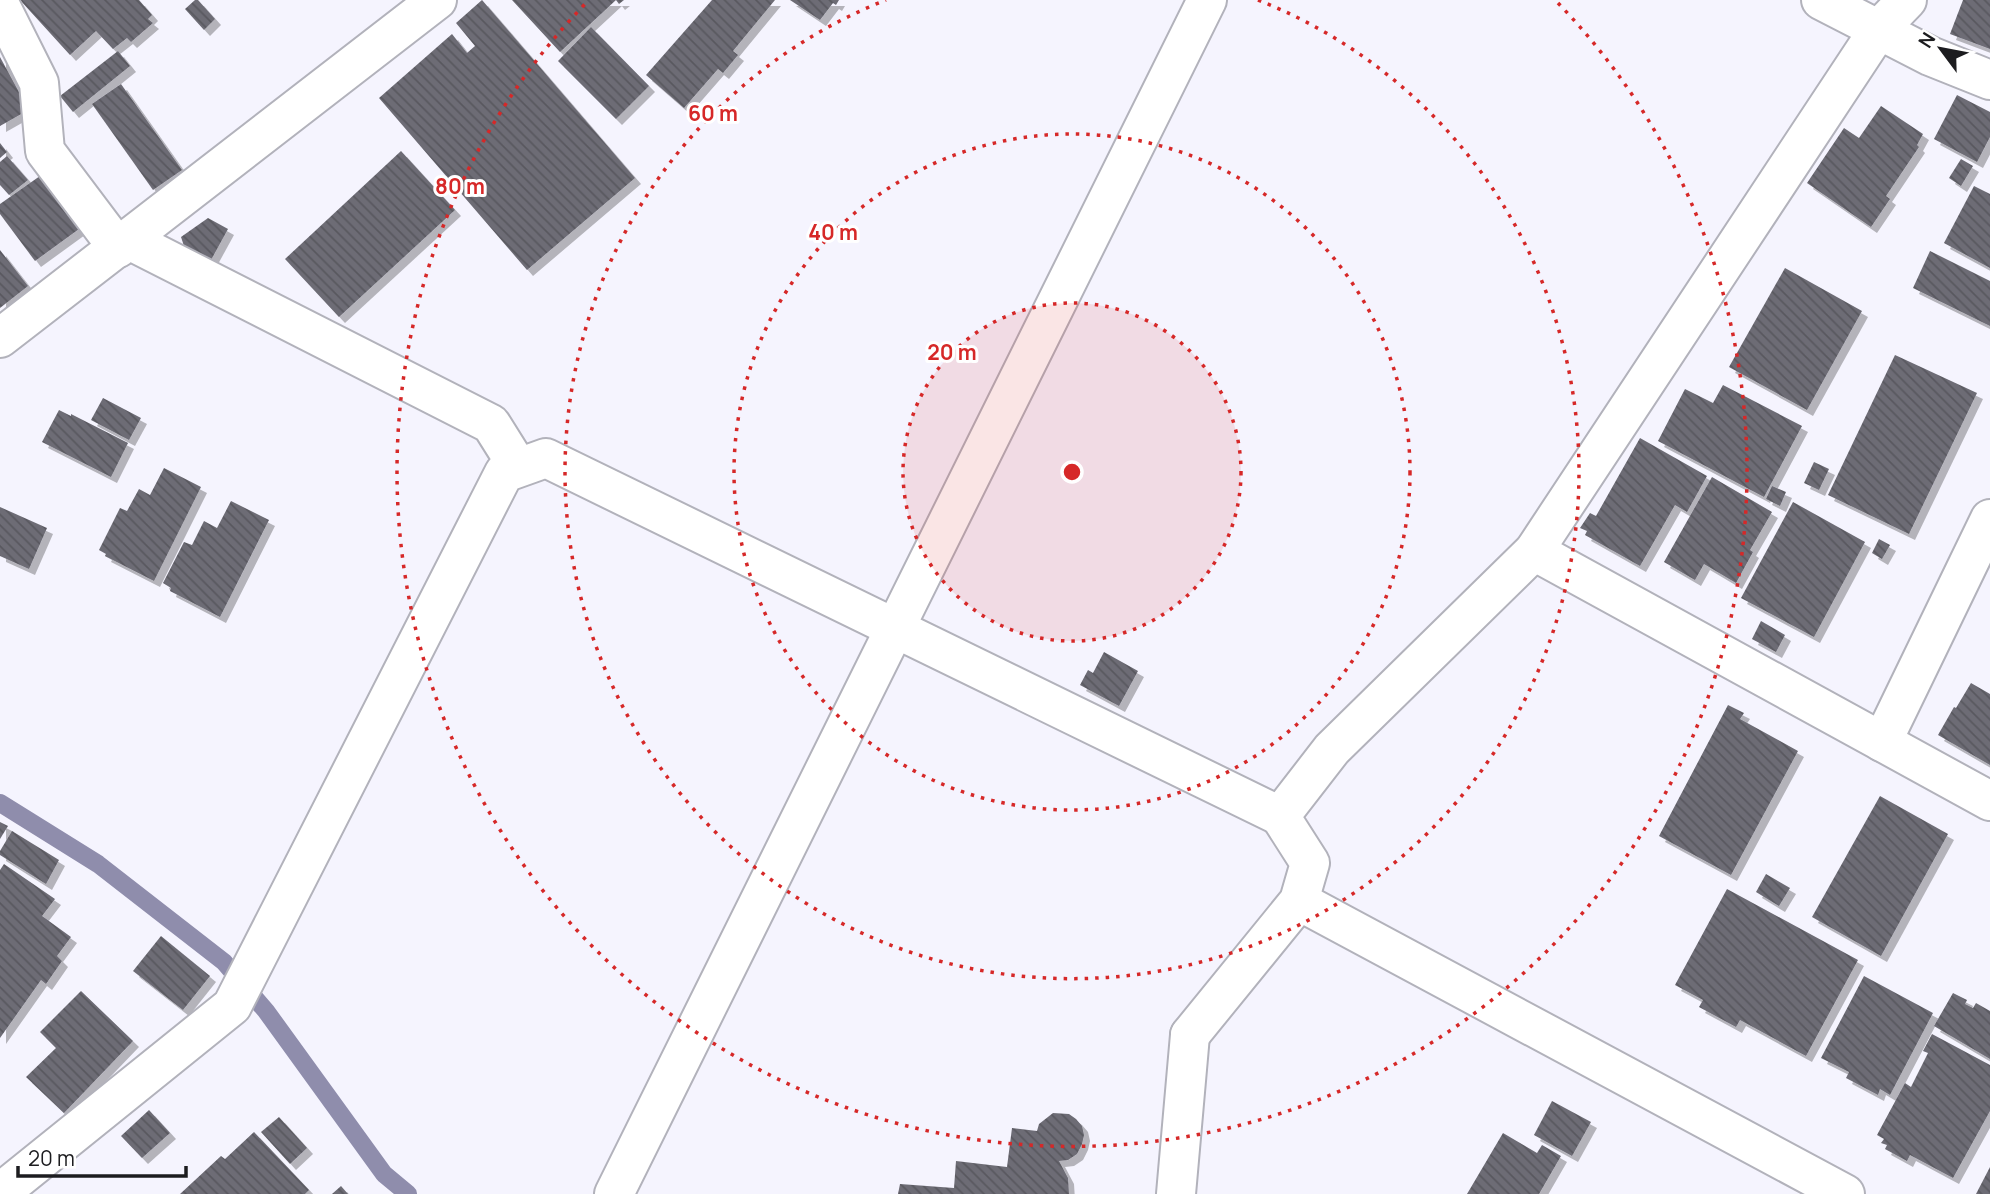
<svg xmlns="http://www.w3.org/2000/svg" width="1990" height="1194" viewBox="0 0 1990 1194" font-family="Manrope,sans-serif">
<defs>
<pattern id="building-back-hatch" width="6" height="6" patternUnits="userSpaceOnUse" patternTransform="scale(1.75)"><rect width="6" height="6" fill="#6d6c75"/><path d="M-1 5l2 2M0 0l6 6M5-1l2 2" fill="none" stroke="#59585f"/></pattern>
<filter id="shadow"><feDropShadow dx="6" dy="6" stdDeviation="0" flood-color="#0004"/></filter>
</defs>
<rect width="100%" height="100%" fill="#f5f4fe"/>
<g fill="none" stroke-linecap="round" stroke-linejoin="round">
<!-- stream -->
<polyline stroke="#8f8dac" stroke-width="18" points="0,803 98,864 224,962 266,1011 384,1174 408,1194"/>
</g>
<!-- building -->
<g fill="url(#building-back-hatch)" filter="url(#shadow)">
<polygon points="20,0 139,0 152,15 148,19 153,23 131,42 127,38 113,49 96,31 70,55"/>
<polygon points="195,0 198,0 215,19 204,30 185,9"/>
<polygon points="482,0 635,178 527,270 379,98 452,34 467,53 475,46 456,23"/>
<polygon points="512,0 624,0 619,4 616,0 560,52"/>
<polygon points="712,0 775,0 733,51 738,55 723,73 718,69 684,108 646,75"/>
<polygon points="790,0 839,0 836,5 833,3 820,20"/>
<polygon points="1963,0 1990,0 1990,49 1950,34"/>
<polygon points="591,27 649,86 616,119 558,61"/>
<polygon points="118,51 130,66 73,112 60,96"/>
<polygon points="0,57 20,94 23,113 0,126"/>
<polygon points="121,84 182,170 153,190 92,104"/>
<polygon points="1957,95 1990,112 1990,137 1977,162 1934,139"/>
<polygon points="1881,106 1923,134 1917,145 1919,147 1886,196 1890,199 1871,227 1807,183 1844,128 1859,138"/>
<polygon points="0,143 7,152 0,158"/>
<polygon points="401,151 455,210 339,317 285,259"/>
<polygon points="7,156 28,180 9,195 0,185 0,162"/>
<polygon points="1961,159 1973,166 1961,186 1949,178"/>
<polygon points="40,176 79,229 35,261 0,214 0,204"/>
<polygon points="1974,186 1990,194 1990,268 1944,243"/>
<polygon points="208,218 228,229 211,260 184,246 181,237"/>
<polygon points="0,250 28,286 0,308"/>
<polygon points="1930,251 1990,281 1990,326 1913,288"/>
<polygon points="1785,268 1862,311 1807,410 1729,367"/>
<polygon points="1895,355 1977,393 1909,534 1828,495"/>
<polygon points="1723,385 1802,426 1764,497 1658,441 1685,389 1713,403"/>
<polygon points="103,398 141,418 129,440 91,420"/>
<polygon points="59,410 71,416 71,414 128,443 111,477 42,442"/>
<polygon points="1640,438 1707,476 1687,512 1675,505 1640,566 1585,535 1587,531 1580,528 1590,513 1596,516"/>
<polygon points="1814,462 1829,469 1819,490 1804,483"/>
<polygon points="164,468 201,487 154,581 105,556 106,554 99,550 120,508 127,511 139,489 150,495"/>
<polygon points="1712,477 1772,512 1750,550 1753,552 1736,583 1704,564 1695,580 1664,562"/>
<polygon points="1772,486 1786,492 1780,506 1766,499"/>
<polygon points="231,501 269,520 220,617 170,591 171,588 163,583 184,542 192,545 204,521 217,528"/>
<polygon points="1793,502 1865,542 1814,637 1741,598"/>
<polygon points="0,507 47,528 29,569 0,556"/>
<polygon points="1879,539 1890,545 1882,559 1872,553"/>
<polygon points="1761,621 1785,635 1776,652 1752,639"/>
<polygon points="1104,652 1138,671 1119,706 1080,685 1088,670 1093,673"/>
<polygon points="1971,683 1990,694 1990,765 1938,735 1954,707 1956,708"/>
<polygon points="1728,705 1744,713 1740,719 1798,751 1731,875 1659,836"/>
<polygon points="1880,796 1948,834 1881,956 1812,917"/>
<polygon points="0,822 8,826 0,839"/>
<polygon points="12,831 59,860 46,884 0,855 0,851"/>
<polygon points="4,864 55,899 42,916 71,937 57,956 62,961 46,984 41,980 0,1038 0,870"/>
<polygon points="1766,874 1790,888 1779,906 1756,892"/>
<polygon points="1727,889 1858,960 1806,1056 1740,1020 1736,1027 1699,1007 1703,1000 1675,985"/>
<polygon points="161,936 210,976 183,1010 133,971"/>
<polygon points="1864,976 1933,1013 1890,1095 1880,1089 1878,1095 1846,1078 1849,1072 1821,1058"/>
<polygon points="81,991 133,1041 64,1113 26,1077 56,1048 40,1032"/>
<polygon points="1953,993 1967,1000 1965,1004 1973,1008 1976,1003 1990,1011 1990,1059 1934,1026"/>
<polygon points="1932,1034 1990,1065 1990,1111 1953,1178 1910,1155 1907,1161 1885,1149 1887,1145 1881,1143 1884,1139 1877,1135 1905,1083 1911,1087 1928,1053 1923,1051"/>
<polygon points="1552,1101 1591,1122 1572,1156 1534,1135"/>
<polygon points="149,1110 170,1133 142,1158 121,1136"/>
<polygon points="1053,1113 1069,1114 1076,1119 1082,1126 1084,1135 1082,1144 1077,1154 1068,1160 1059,1161 1068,1178 1069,1194 898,1194 900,1184 954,1188 956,1161 1007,1167 1012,1128 1037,1131 1039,1124"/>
<polygon points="279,1117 307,1148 290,1164 261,1132"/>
<polygon points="254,1132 309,1190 305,1194 180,1194 221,1156 225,1159"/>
<polygon points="1503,1133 1537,1153 1542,1145 1561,1156 1539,1194 1467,1194"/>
<polygon points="1990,1167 1990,1194 1976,1194"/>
<polygon points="341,1186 348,1194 332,1194"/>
</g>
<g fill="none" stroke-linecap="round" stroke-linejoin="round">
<defs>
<g id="street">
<polyline points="1821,0 1930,56 1990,80"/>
<polyline points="0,5 39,83 45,151 118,248"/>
<polyline points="129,240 491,424 518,467"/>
<polyline points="0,338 437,0"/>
<polyline points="1534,551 1990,801"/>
<polyline points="1882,742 1990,519"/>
<polyline points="1190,1035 1299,901 1310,863 1280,816 1332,749 1534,551 1879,29 1907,0"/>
<polyline points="0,1193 232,1006 504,473 546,458 1280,816"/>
<polyline points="614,1194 1207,0"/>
</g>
<g id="secondary">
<polyline points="1299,901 1845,1194"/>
<polyline points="1176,1194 1190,1035"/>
</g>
</defs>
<!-- street casing -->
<use href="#street" stroke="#b2b2bb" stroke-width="42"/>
<!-- secondary casing -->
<use href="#secondary" stroke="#b2b2bb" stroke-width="42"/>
<!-- street -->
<use href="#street" stroke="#fff" stroke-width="38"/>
<!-- secondary -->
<use href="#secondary" stroke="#fff" stroke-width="38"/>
</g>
<!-- distance rings -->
<circle cx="1072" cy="472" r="169" fill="#d62828" fill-opacity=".12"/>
<g fill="none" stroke="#d62828" stroke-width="3.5" stroke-dasharray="3.5 7">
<circle cx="1072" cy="472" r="169"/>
<circle cx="1072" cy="472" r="338"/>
<path d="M1258 0A507 507 0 1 1 886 0"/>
<path d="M1558 3A675 675 0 1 1 586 3"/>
</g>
<circle cx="1072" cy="472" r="10" fill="#d62828" stroke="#fff" stroke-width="3.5"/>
<g font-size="21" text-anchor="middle" font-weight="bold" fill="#d62828" stroke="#fff" stroke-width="6" stroke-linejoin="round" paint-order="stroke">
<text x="713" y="121">60 m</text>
<text x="460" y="194">80 m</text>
<text x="833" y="240">40 m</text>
<text x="952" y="360">20 m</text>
</g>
<!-- north arrow -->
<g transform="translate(1941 49) rotate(302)" stroke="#ffffff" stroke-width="5" paint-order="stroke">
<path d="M0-5L12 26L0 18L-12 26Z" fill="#1c1c1f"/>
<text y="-10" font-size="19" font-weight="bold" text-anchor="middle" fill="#1c1c1f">N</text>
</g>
<!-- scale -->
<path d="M18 1166v10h168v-10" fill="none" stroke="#1c1c1f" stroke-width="3.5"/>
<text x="28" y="1166" font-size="21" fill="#1c1c1f" stroke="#ffffff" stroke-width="5" paint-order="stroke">20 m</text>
</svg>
